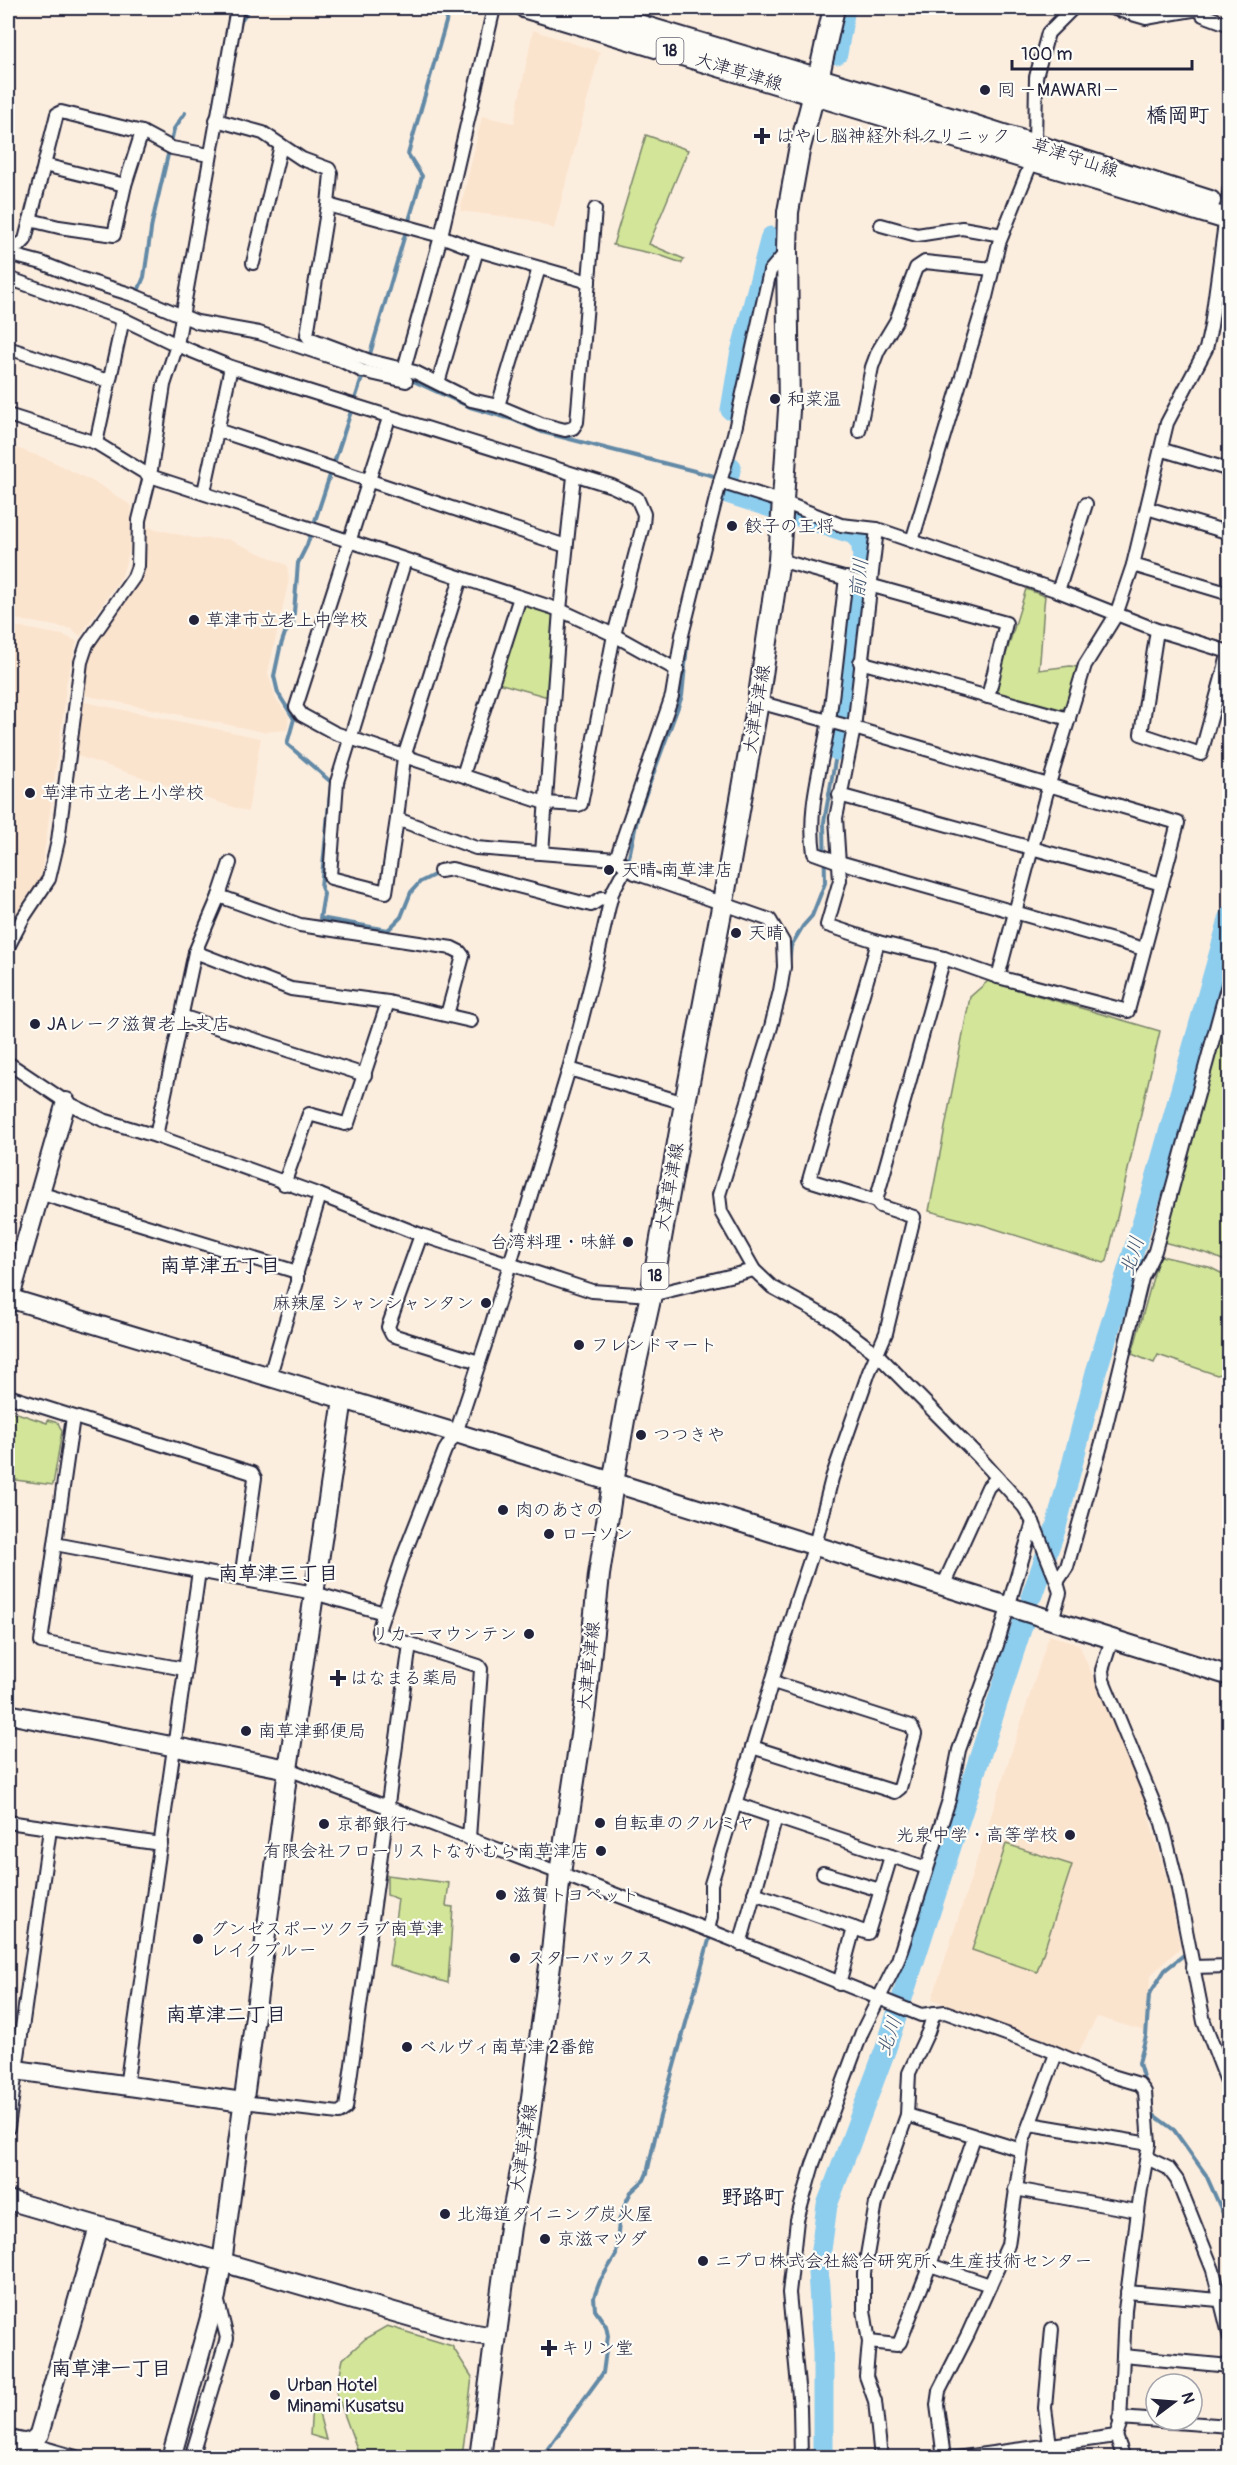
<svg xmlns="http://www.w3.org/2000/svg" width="1237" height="2465" viewBox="0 0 1237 2465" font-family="Pangolin,'Klee One',sans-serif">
<rect width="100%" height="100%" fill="#fceedf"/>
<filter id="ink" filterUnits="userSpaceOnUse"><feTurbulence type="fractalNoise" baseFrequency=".0167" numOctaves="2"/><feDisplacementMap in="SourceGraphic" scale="12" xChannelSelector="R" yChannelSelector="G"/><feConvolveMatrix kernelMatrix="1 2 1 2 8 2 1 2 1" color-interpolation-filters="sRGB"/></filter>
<g filter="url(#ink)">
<!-- built -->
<g fill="#fbe4ce">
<polygon points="533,30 600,52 554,229 530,220 460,211 482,116 514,123"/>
<polygon points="8,445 50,460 100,485 132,506 129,552 122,576 80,636 72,629 8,618"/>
<polygon points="144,526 194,538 228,539 287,565 289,580 268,673 276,699 289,716 287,730 263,732 83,695 92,643 125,596"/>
<polygon points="8,625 63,635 77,641 66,684 64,709 41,877 8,925"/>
<polygon points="80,701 261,738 248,812 77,756"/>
<polygon points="1049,1635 1079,1644 1139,1783 1169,1887 1180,1948 1151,1975 1144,2031 1097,2017 1076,2057 1049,2043 932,1999"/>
</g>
<!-- green -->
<g fill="#d2e599" stroke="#7a846a" stroke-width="1.5">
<polygon points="646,135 688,150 649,244 684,259 682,263 659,255 613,245"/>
<path d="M 1026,589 L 1045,596 C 1042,621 1042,645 1039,670 L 1070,666 L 1078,667 L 1066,706 L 1061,710 L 1000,694 L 996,687 Z"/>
<polygon points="529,605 552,613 555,625 548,697 498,683 522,609"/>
<polygon points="988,981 1160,1031 1107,1261 1104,1263 983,1225 929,1211 970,997"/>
<polygon points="1229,1003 1229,1263 1209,1254 1163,1242"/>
<polygon points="1161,1256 1209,1267 1229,1277 1229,1372 1217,1375 1158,1355 1154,1363 1132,1354 1158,1259"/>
<polygon points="8,1410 47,1423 48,1420 58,1423 62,1431 53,1485 8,1479"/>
<polygon points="1006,1844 1072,1865 1037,1972 972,1950"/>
<polygon points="387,1875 449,1883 446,1906 453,1907 448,1983 389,1965 398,1899 387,1895"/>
<polygon points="387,2326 452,2346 472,2377 462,2457 360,2457 336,2392 343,2359 366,2338"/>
<polygon points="312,2405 317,2406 326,2440 310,2435"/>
</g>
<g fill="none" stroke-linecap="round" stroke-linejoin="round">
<!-- stream -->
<g stroke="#6289a6" stroke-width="4">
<polyline points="239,23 250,8"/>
<polyline points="138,291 144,277 152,223 174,129 185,113"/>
<polyline points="370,354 422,176 408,154 450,8"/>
<polyline points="363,375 307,545 298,563 293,625 285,633 280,648 274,676 278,693 294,719 287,744 331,782 321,887 324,894 320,918 388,930 401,917 411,892 420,882 438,873"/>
<polyline points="409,379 470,407 511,419 542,432 718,477"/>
<polyline points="624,863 629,857 638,815 682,696 688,635"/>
<polyline points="789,964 791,946 803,926 812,916 825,883 824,822 837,750"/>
<polyline points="781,1011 785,995"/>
<polyline points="1146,2087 1139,2063 1146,2036 1149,1995 1165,1970 1185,1954"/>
<polyline points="1149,2094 1152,2100 1151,2113 1174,2130 1206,2175 1230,2229"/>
<polyline points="541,2458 603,2373 608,2336 606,2326 595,2310 594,2297 600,2281 616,2255 619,2221 625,2204 631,2192 644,2180 647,2173 659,2120 709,1940"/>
</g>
<!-- river -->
<g stroke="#8dcdee" stroke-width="21">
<polyline points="837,54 845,8"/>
<polyline points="731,410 740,356 771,237"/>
<polyline points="731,467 724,492 854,534 861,542 863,555 837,750"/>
<polyline points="1032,1595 1056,1527 1096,1372 1153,1189 1230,916"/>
<polyline points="823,2458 823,2352 818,2272 827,2205 886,2048 1023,1623"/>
</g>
<defs>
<g id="street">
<polyline points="1111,8 1146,18 1198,9"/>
<polyline points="1198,8 1203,15 1230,25"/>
<polyline points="216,120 263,133 302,159 329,169 331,173 328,205 307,335 309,338 370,361 415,372 471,400 498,406 541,424 565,430 573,428 577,422 595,209"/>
<polyline points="44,165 125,185"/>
<polyline points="328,205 441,236 477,250 589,282"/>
<polyline points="30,220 59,227 114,235 125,185 142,132"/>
<polyline points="881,225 917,235 962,228 1002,235"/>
<polyline points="8,244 20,245 25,240 57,114 61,112 142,132 172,148 209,155"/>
<polyline points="8,254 42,263 82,279 133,295 197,322 259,333 340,360 362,371 406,381"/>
<polyline points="253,263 281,145"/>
<polyline points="8,278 123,319 177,345 231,367 612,486 637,498 644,514 643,525 614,635 581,804 578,805 545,803 335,733 302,715 296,707 389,418"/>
<polyline points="8,348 108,381"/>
<polyline points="404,369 441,236 494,8"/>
<polyline points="438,383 477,250"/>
<polyline points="498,406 539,268"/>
<polyline points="8,415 96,443 150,476 560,610 614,635 677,670"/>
<polyline points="217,430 566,546"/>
<polyline points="859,431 872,367 878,351 896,321 916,268 925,262 992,269"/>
<polyline points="96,443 123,319"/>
<polyline points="1163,450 1230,470"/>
<polyline points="720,482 783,502 841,525 877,529 1058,591 1157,630 1229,652 1201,754 1141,734 1157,630"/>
<polyline points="204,492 231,367"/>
<polyline points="1147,508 1230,533"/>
<polyline points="912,541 986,297 999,243 1032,161 1035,146 1036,77 1048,33 1073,8"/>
<polyline points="779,560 1006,623 988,697"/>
<polyline points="1133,565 1230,594"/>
<polyline points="461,578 404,757 397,819 476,848 616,859 635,873 770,920 783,942 784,967 780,991 771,1027 719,1195 721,1212 754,1270 772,1287 832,1320 877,1354 978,1456 1024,1507 1033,1522 1057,1582 1060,1593 1052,1620"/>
<path d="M 846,578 C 840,625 836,673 829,720 C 822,765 807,807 814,853 L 839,862 L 1144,949"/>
<polyline points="1058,591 1086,504"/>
<polyline points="860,662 1069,719"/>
<polyline points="758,702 854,728 1178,823 1128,1011 998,977 944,958 878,942 827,925 840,880 836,818 854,728 877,529"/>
<polyline points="463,775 520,597"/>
<polyline points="839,795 1162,884"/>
<polyline points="397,819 386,892 331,878 330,876 337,782 405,560"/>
<polyline points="542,853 560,610 574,476"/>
<polyline points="616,859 672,696 682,635 720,482 734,434 770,271 787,251"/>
<polyline points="440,871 452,869 591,905 602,898 611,899"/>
<polyline points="219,896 300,925 452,948 460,952 463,956 447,1015"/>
<polyline points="878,942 809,1180 876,1201 944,958"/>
<polyline points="8,947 23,918 49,879 58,841 81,662 87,644 134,577 138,566 139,520 150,476 164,385 177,345 237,8"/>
<polyline points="195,952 291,989 388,1002 471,1021"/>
<polyline points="998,977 1049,784 1085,665 1116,615 1133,565 1167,423 1206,349 1211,326 1230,186"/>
<polyline points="181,1016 365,1075"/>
<polyline points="8,1063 66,1102 103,1120 156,1136 320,1195 421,1235 592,1291 651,1295 754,1270"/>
<polyline points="569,1069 685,1103"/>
<polyline points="156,1136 195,952 219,896 230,863"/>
<polyline points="284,1184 309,1114 345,1124 348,1123 388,1002"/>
<polyline points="39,1193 297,1272 320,1195"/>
<polyline points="421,1235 388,1327 392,1335 479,1362"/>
<polyline points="273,1365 297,1282 297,1272"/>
<polyline points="8,1396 252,1473 255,1478 241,1579"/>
<polyline points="73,1417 41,1642 184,1669"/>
<polyline points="55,1544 314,1593 384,1613"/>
<polyline points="1057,1582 1067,1567 1102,1442 1142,1278 1155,1251 1230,977"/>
<polyline points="943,1586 988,1487 997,1478"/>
<polyline points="1112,1639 1102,1670 1103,1680 1162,1823 1176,1879 1204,2022 1230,2089"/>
<polyline points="752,1747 895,1792 900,1788 915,1734 911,1726 773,1682"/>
<polyline points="288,1769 708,1930 921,2015 945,2012 1042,2047 1102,2073 1139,2084 1145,2092 1149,2144 1141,2189 1125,2310 1120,2424 1116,2436 956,2458"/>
<polyline points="736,1804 927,1868"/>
<polyline points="8,1822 161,1844"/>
<polyline points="469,1838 481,1669 479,1666 379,1634 378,1631 403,1557 445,1450 456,1433 489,1333 569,1069 596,964 612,893 621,876 629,868"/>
<polyline points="823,1873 880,1890"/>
<polyline points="754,1893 868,1933 891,1856"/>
<polyline points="708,1930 711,1917 711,1884 796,1602 815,1545 832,1478 869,1372 886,1333 914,1217 880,1206 876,1201"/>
<polyline points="740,1944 776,1817"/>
<polyline points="1192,1967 1230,1966"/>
<polyline points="839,1984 854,1928"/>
<polyline points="126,2087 199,1571"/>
<polyline points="243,2102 339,2113 346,2108 410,1644"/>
<polyline points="907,2115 1021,2150"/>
<polyline points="1030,2124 1149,2144"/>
<polyline points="8,2128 50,1829"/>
<polyline points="1147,2158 1168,2168 1177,2180 1213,2270 1230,2338"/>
<polyline points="1015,2189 1137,2211"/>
<polyline points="930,2265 974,2137"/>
<polyline points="1127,2292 1219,2300"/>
<polyline points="869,2342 897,2345 900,2342 930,2265 990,2285"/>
<polyline points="1123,2356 1230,2366"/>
<polyline points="1119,2418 1230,2426"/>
<polyline points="1116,2436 1124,2458"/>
<polyline points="34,2440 41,2447 79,2458"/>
<polyline points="1050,2445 1045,2408 1052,2329"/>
<polyline points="191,2458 227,2338 217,2298"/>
<polyline points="801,2458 800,2407 789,2293 797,2220 813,2164 862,2032 898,1960 949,1800 959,1750 997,1645 1033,1522"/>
<polyline points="881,2458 875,2401 866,2376 869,2342 864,2310 864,2273 876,2203 907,2115 909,2073 928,2032 934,2013"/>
<polyline points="944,2458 937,2405 939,2391 968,2334 1008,2245 1023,2141 1056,2054"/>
</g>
<g id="secondary">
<polyline points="8,1298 456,1433 1230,1676"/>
<polyline points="8,1304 66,1102"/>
<polyline points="8,1714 288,1769"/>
<polyline points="16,2070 243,2102"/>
<polyline points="8,2200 463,2332 495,2337"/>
<path d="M 8,2439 C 20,2443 31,2447 39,2434 L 99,2227"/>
<polyline points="171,2458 216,2296 222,2263 288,1769 343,1399"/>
</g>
<g id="primary">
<polyline points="526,8 1230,220"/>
<polyline points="582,8 960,121 1210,201"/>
<polyline points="480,2458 510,2227 524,2156 552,1951 560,1873 585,1708 599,1575 613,1483 627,1403 651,1295 685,1103 723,902 758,702 779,560 789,410 787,251 788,212 799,151 818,79 834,8"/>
</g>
</defs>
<!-- street casing -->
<use href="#street" stroke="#22223b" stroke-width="16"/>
<!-- secondary casing -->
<use href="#secondary" stroke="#22223b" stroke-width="22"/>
<!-- primary casing -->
<use href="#primary" stroke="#22223b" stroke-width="24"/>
<!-- street -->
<use href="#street" stroke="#fdfcf7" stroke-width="12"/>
<!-- secondary -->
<use href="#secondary" stroke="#fdfcf7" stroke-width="18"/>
<!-- primary -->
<use href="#primary" stroke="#fdfcf7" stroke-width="20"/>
</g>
</g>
<!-- markers -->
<g fill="#22223b" stroke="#fdfcf7" stroke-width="2">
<circle cx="985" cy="90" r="6"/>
<path d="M759 127h6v6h6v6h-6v6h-6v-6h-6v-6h6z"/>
<circle cx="775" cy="399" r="6"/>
<circle cx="732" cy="526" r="6"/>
<circle cx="194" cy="620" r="6"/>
<circle cx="30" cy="793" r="6"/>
<circle cx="609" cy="870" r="6"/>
<circle cx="736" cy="933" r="6"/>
<circle cx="35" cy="1024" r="6"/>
<circle cx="628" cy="1242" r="6"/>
<circle cx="486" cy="1303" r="6"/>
<circle cx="579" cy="1345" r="6"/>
<circle cx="641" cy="1435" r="6"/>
<circle cx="503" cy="1510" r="6"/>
<circle cx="549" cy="1534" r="6"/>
<circle cx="529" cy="1634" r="6"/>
<path d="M335 1669h6v6h6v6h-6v6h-6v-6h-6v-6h6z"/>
<circle cx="246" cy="1731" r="6"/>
<circle cx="600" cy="1823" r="6"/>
<circle cx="324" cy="1824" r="6"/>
<circle cx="1070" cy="1835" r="6"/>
<circle cx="601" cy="1851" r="6"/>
<circle cx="501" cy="1895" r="6"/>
<circle cx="198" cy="1939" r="6"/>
<circle cx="515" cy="1958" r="6"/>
<circle cx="407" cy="2047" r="6"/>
<circle cx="445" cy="2214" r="6"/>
<circle cx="545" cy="2239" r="6"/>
<circle cx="703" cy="2261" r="6"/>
<path d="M546 2339h6v6h6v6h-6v6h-6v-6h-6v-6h6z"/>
<circle cx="275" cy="2395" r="6"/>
</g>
<g text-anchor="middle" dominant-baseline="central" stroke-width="4.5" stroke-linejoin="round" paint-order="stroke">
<!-- shield labels -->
<g fill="#fdfcf7" stroke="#646373" stroke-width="1.5">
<rect x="656.5" y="38" width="27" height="26" rx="4.5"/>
<rect x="641.5" y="1263" width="27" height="26" rx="4.5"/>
</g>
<g font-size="16" font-weight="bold" fill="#22223b">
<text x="670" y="51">18</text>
<text x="655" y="1276">18</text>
</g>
<!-- street labels -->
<g font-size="18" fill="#22223b" stroke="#fdfcf7">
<text transform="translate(739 72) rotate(17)">大津草津線</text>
<text transform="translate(1075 158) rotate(18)">草津守山線</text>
<text transform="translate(757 709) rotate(-81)">大津草津線</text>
<text transform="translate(670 1187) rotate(-80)">大津草津線</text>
<text transform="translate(589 1666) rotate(-84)">大津草津線</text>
<text transform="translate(524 2148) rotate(-81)">大津草津線</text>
</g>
<!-- poi labels -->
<g font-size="18" fill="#22223b" stroke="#fdfcf7" text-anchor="start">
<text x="997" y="90">囘 －MAWARI－</text>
<text x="776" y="136">はやし脳神経外科クリニック</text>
<text x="787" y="399">和菜温</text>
<text x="744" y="526">餃子の王将</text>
<text x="206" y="620">草津市立老上中学校</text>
<text x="42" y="793">草津市立老上小学校</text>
<text x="621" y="870">天晴 南草津店</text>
<text x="748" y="933">天晴</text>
<text x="47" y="1024">JAレーク滋賀老上支店</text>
<text x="616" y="1242" text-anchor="end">台湾料理・味鮮</text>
<text x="474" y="1303" text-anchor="end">麻辣屋 シャンシャンタン</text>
<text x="591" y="1345">フレンドマート</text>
<text x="653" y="1435">つつきや</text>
<text x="515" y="1510">肉のあさの</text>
<text x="561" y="1534">ローソン</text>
<text x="517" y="1634" text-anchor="end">リカーマウンテン</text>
<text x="350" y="1678">はなまる薬局</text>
<text x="258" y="1731">南草津郵便局</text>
<text x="612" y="1823">自転車のクルミヤ</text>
<text x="336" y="1824">京都銀行</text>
<text x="1058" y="1835" text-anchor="end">光泉中学・高等学校</text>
<text x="589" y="1851" text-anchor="end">有限会社フローリストなかむら南草津店</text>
<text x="513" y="1895">滋賀トヨペット</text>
<text x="210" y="1929">グンゼスポーツクラブ南草津<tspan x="210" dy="21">レイクブルー</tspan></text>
<text x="527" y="1958">スターバックス</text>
<text x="419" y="2047">ベルヴィ南草津 2番館</text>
<text x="457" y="2214">北海道ダイニング炭火屋</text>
<text x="557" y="2239">京滋マツダ</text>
<text x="715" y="2261">ニプロ株式会社総合研究所、生産技術センター</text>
<text x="561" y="2348">キリン堂</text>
<text x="287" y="2385">Urban Hotel<tspan x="287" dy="21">Minami Kusatsu</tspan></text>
</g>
<!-- water labels -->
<g font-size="20" font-style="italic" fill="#425571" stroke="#fdfcf7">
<text transform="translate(859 578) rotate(-84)">前川</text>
<text transform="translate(1132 1256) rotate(-73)">北川</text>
<text transform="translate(889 2036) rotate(-71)">北川</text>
</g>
<!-- neighbourhood labels -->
<g font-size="20" font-weight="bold" fill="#22223b" stroke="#fdfcf7">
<text x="220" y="1265">南草津五丁目</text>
<text x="278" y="1573">南草津三丁目</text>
<text x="226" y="2014">南草津二丁目</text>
<text x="111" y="2368">南草津一丁目</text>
</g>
<!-- quarter labels -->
<g font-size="21" font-weight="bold" fill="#22223b" stroke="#fdfcf7">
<text x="1178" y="115">橋岡町</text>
<text x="753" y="2197">野路町</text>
</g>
</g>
<!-- margin -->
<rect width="1237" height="2465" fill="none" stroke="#fdfcf7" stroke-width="30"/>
<rect x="15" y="15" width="1207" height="2435" fill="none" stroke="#22223b" stroke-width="2" filter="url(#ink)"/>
<!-- north arrow -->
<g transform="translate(1174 2402) rotate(74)"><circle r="28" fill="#fdfcf7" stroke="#a5a5ac" stroke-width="1.5"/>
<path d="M0-4.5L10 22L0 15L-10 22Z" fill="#22223b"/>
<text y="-9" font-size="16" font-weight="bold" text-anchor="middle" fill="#22223b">N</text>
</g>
<!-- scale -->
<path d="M1012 60v9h180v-9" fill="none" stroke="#22223b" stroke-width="3"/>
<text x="1021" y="60" font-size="18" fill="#22223b" stroke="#fdfcf7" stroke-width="4.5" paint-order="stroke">100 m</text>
</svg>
